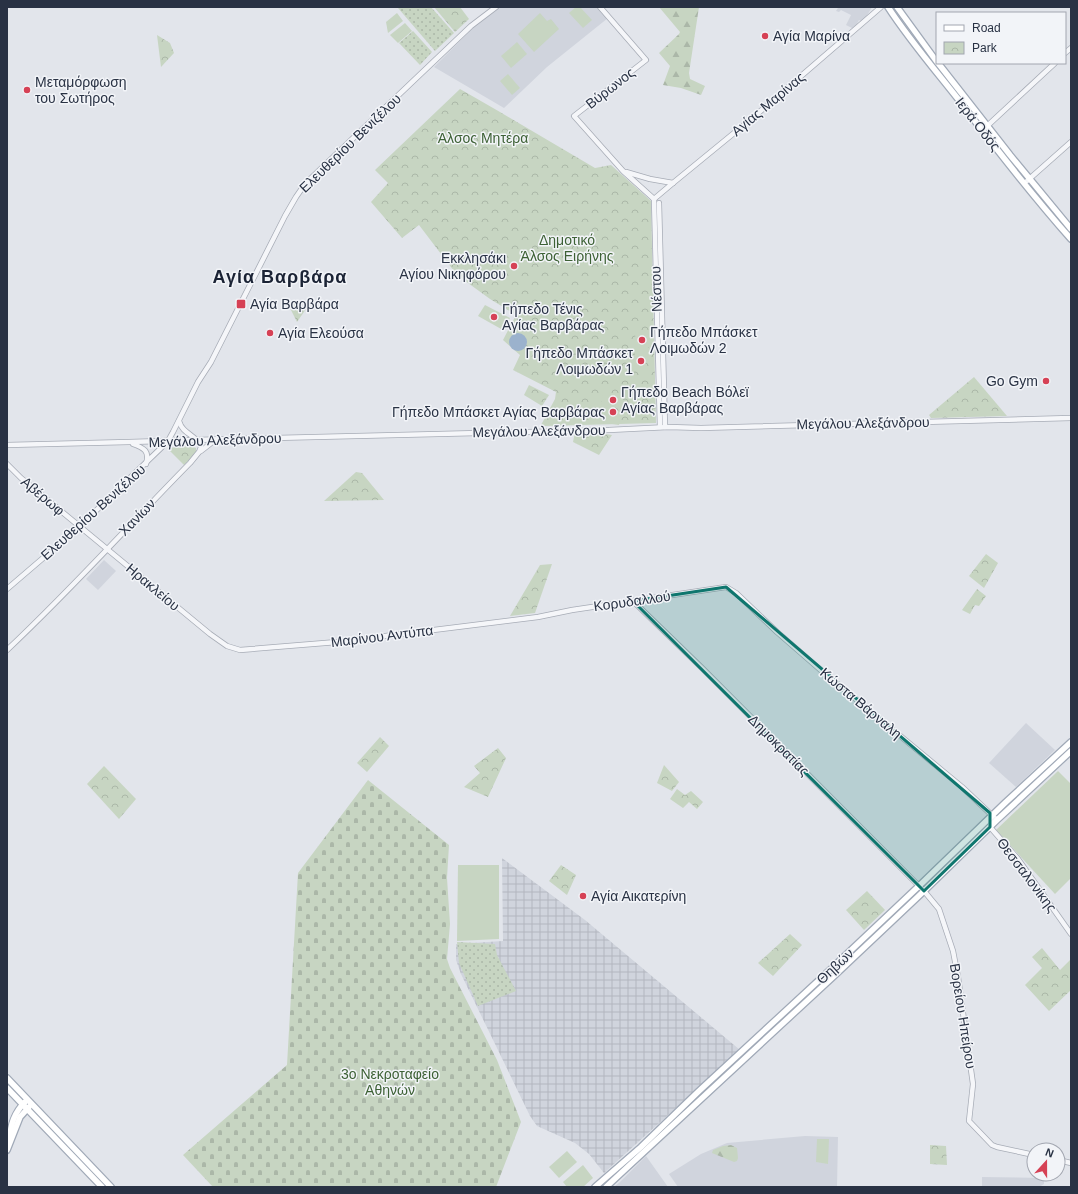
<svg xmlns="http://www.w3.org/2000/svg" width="1078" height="1194" viewBox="0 0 1078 1194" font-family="Helvetica,sans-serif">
<defs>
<pattern id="industrial-grid" width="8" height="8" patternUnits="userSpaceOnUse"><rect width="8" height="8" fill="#d0d4dd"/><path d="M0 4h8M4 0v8" fill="none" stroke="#b3b6bf"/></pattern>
<pattern id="forest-firs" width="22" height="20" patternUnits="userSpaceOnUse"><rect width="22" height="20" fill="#c7d5c2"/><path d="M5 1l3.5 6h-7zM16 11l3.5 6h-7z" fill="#abb7a8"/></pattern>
<pattern id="cemetery-stones" width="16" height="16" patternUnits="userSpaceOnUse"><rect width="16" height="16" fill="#c7d5c2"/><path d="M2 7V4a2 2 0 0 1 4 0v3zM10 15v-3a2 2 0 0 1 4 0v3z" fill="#abb7a8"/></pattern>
<pattern id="park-crowns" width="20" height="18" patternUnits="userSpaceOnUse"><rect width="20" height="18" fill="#c7d5c2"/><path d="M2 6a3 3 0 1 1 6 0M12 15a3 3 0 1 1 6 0" fill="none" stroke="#abb7a8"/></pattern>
<pattern id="garden-dots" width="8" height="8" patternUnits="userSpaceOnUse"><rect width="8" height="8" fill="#c7d5c2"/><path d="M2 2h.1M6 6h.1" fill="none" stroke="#abb7a8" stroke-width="1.8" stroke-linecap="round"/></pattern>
</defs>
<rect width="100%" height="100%" fill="#e2e5eb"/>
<!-- built -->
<g fill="#d0d4dd">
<polygon points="500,7 598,7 608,18 547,67 504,108 434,67 477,24"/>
<polygon points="836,7 872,7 863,22 859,20 854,29 846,25 851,15 841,10 839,12 836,11 838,8"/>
<polygon points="104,560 116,571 98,590 86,579"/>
<polygon points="1026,723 1055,750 1016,787 989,763"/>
<polygon points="805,1136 838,1137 837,1187 678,1187 669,1174 701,1154 727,1143"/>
<polygon points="646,1156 668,1187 614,1187 620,1182"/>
<polygon points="982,1177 1044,1178 1044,1184 1039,1187 982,1187"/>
</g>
<!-- industrial -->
<polygon fill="url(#industrial-grid)" points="502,858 585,920 740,1050 604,1173 589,1154 575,1143 537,1126 530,1116 461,974 456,960 456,944 503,941"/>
<!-- forest -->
<g fill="url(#forest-firs)">
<polygon points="659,7 699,7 689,73 690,79 705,86 701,95 681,88 663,85 670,66 659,53 679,34 680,32"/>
<polygon points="731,1145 737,1148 738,1158 737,1161 734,1162 712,1153 713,1150 723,1146"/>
</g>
<!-- cemetery -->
<polygon fill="url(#cemetery-stones)" points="368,780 449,845 447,878 450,924 447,959 450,968 497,1060 521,1122 496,1187 213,1187 183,1155 287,1065 298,873"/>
<!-- park -->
<g fill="url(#park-crowns)">
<polygon points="434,7 460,7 469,19 455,32"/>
<polygon points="157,35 170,43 174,53 161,67"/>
<polygon points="460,89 500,112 595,168 611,165 651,201 656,423 545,426 541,425 555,399 556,392 513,370 520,355 503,340 516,315 490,299 457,275 419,225 402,238 371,202 388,183 375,170"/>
<polygon points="292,301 306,309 297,322 288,304"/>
<polygon points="974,377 1007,416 931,418 929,415"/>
<polygon points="529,385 549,395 542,406 524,395"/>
<polygon points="605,431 605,434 612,435 599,455 573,442 575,432"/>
<polygon points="191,446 196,448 196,453 184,465 167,448"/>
<polygon points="356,472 362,473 384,500 324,501"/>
<polygon points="986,554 998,563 984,588 969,576"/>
<polygon points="552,564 535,613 510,616 540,565"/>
<polygon points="977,589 986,596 979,606 975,605 970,614 962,610"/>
<polygon points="380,737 389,746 367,772 357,763"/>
<polygon points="498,748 506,758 488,797 464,787 480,773 474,766"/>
<polygon points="664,765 679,782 672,791 657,783"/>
<polygon points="104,766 136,799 119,819 87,784"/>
<polygon points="677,789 685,795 691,791 703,802 697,809 689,802 683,808 670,799"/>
<polygon points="561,865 576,875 567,895 549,881"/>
<polygon points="867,891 885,910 864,930 846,910"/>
<polygon points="790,934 802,945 773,976 758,963"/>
<polygon points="1042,948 1060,970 1071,959 1071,978 1070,980 1071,981 1071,990 1049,1011 1025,985 1042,968 1032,957"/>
<polygon points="930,1145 946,1146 947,1165 930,1164"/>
</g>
<!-- garden -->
<g fill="url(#garden-dots)">
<polygon points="400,7 431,7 454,33 435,51 398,8"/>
<polygon points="413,31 432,52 420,65 399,43"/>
<polygon points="457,942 495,944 497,955 516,991 478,1006 459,963"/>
</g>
<!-- pitch -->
<g fill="#c7d5c2">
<polygon points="576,7 580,7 592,20 583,28 569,13"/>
<polygon points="397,13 403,21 388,33 386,22"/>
<polygon points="540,13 547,21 551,19 559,29 534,52 518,34"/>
<polygon points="405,23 412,31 398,43 390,35"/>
<polygon points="517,42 527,54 511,68 501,56"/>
<polygon points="508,74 520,88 512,95 500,81"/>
<polygon points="485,305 510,318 503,330 478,316"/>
<polygon points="635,330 648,330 648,351 636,351"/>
<rect x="635" y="353" width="11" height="17"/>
<polygon points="603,392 624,395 622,408 601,404"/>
<polygon points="601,409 621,413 619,425 599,422"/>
<polygon points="1058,771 1071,784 1071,878 1055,894 996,830"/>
<polygon points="458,865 499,865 499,939 457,941"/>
<polygon points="817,1139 829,1139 828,1164 816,1162"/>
<polygon points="567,1151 577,1162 559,1178 549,1167"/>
<polygon points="583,1165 593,1178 583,1187 567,1187 563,1182"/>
</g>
<!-- water -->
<circle fill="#9bb2cd" cx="518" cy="342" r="9"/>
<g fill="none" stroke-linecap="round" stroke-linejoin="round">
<defs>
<g id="minor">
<polyline points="600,7 646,60 574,116 623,171 654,199"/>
<polyline points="1065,53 1071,48"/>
<polyline points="985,128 1055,63"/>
<polyline points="626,172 650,179 673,183"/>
<polyline points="1027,181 1071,142"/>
<polyline points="654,199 673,183 756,115 881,7"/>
<polyline points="654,199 660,427"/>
<polyline points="659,203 665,427"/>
<path d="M 133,444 C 144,448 150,451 146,464"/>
<polyline points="7,445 129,442 228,439 609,430 669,427 701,428 1071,418"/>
<polyline points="201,451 215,440"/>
<polyline points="7,464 21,478 210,634 227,646 240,650 337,642 538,617 572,610 726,587 736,593 777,632 823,672 962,787 997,820"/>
<polyline points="7,589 77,529 161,448 168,441 173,432 198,382 211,362 285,216 296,197 305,184 471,26 496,7"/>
<polyline points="633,601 702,668 924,891 939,909 953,951 958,977 973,1084 969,1121 992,1145 997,1147 1034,1155"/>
<path d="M 7,650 C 71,590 129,525 190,463 L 199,452 L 201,447 C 196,434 183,435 179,421"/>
<polyline points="992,815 990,827 1018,859 1071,934"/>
<polyline points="1058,1160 1071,1163"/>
</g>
<g id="major">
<path d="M 888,7 C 910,41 937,72 962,104 C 997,150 1033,196 1071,239"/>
<polyline points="897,7 937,62"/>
<polyline points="938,63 1010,155 1071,229"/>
<polyline points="7,1078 111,1187"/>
<polyline points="7,1088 102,1187"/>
<path d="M 10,1139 C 10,1126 15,1112 25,1102"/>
<polyline points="7,1150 20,1117 29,1107"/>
<polyline points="595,1187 641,1147 699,1091 830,970 919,886 1006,802 1071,742"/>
<polyline points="606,1187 835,975 924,891 997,820 1071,751"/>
</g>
</defs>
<!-- minor casing -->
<use href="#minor" stroke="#a7acb6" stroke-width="6"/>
<!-- major casing -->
<use href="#major" stroke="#a0a9b7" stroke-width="8"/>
<!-- minor -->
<use href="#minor" stroke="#f5f6f9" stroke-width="4.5"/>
<!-- major -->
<use href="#major" stroke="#fff" stroke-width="5.5"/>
</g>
<!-- marked area -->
<path fill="#0f766e" fill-opacity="0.2" stroke="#0f766e" stroke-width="3" stroke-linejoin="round" d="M 726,587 L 990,813 L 990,827 L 924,891 L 633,601 Z"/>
<!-- markers -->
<g fill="#d64155" stroke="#f2f4f8" stroke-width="1.5">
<circle cx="765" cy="36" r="4"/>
<circle cx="27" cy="90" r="4"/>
<circle cx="514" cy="266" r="4"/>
<rect x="236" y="299" width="10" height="10" rx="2"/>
<circle cx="494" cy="317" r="4"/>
<circle cx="270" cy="333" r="4"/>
<circle cx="642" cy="340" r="4"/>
<circle cx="641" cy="361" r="4"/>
<circle cx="1046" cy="381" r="4"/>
<circle cx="613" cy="400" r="4"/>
<circle cx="613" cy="412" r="4"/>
<circle cx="583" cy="896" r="4"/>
</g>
<g text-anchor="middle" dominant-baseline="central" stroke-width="3" stroke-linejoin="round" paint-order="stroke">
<!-- poi labels -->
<g font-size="14" fill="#293244" stroke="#f2f4f8" text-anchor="start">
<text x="773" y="36">Αγία Μαρίνα</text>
<text x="35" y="82">Μεταμόρφωση<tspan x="35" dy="16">του Σωτήρος</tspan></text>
<text x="506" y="258" text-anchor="end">Εκκλησάκι<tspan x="506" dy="16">Αγίου Νικηφόρου</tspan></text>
<text x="250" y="304">Αγία Βαρβάρα</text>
<text x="502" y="309">Γήπεδο Τένις<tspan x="502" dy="16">Αγίας Βαρβάρας</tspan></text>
<text x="650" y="332">Γήπεδο Μπάσκετ<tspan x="650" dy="16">Λοιμωδών 2</tspan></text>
<text x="278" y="333">Αγία Ελεούσα</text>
<text x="633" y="353" text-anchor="end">Γήπεδο Μπάσκετ<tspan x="633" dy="16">Λοιμωδών 1</tspan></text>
<text x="1038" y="381" text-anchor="end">Go Gym</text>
<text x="621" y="392">Γήπεδο Beach Βόλεϊ<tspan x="621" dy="16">Αγίας Βαρβάρας</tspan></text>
<text x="605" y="412" text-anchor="end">Γήπεδο Μπάσκετ Αγίας Βαρβάρας</text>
<text x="591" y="896">Αγία Αικατερίνη</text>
</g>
<!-- street labels -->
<g font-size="14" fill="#293244" stroke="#f2f4f8">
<text transform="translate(610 88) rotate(-38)">Βύρωνος</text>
<text transform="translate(768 104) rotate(-40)">Αγίας Μαρίνας</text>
<text transform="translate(978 124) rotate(52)">Ιερά Οδός</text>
<text transform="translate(350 143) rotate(-44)">Ελευθερίου Βενιζέλου</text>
<text transform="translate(656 289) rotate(-92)">Νέστου</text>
<text transform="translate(863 423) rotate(-1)">Μεγάλου Αλεξάνδρου</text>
<text transform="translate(539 431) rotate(-1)">Μεγάλου Αλεξάνδρου</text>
<text transform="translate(215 440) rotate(-2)">Μεγάλου Αλεξάνδρου</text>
<text transform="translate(43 496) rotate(40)">Αβέρωφ</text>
<text transform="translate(93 512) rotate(-42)">Ελευθερίου Βενιζέλου</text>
<text transform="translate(137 517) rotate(-46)">Χανίων</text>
<text transform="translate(153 587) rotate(40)">Ηρακλείου</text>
<text transform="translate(632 601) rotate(-8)">Κορυδαλλού</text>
<text transform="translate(382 636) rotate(-7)">Μαρίνου Αντύπα</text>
<text transform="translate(861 703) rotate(40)">Κώστα Βάρναλη</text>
<text transform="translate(779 745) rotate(45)">Δημοκρατίας</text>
<text transform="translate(1027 875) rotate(53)">Θεσσαλονίκης</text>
<text transform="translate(835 966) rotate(-43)">Θηβών</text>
<text transform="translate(963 1016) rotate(81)">Βορείου Ηπείρου</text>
</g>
<!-- park labels -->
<g font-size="14" fill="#3d6135" stroke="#f2f4f8">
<text x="483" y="138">Άλσος Μητέρα</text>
<text x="567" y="240">Δημοτικό<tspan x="567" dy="16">Άλσος Ειρήνης</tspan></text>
<text x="390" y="1074">3ο Νεκροταφείο<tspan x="390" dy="16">Αθηνών</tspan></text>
</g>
<!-- district labels -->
<g font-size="18" font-weight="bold" letter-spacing="1" fill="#1b2335" stroke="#f2f4f8">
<text x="280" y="277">Αγία Βαρβάρα</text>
</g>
</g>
<!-- border -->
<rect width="1078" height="1194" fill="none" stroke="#293244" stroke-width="16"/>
<!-- legend -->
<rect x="936" y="12" width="130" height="52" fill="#f2f4f8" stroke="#a2a6b0"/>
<rect x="944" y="25" width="20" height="6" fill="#ffffff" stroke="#a2a6b0"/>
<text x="972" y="32" font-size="12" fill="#293244">Road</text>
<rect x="944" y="42" width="20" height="12" fill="url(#park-crowns)" stroke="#a2a6b0"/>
<text x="972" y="52" font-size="12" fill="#293244">Park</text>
<!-- north arrow -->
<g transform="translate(1046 1162) rotate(21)"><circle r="19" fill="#f2f4f8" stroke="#a2a6b0"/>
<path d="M0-3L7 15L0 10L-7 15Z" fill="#d64155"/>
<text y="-6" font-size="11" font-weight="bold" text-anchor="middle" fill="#293244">N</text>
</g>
</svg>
